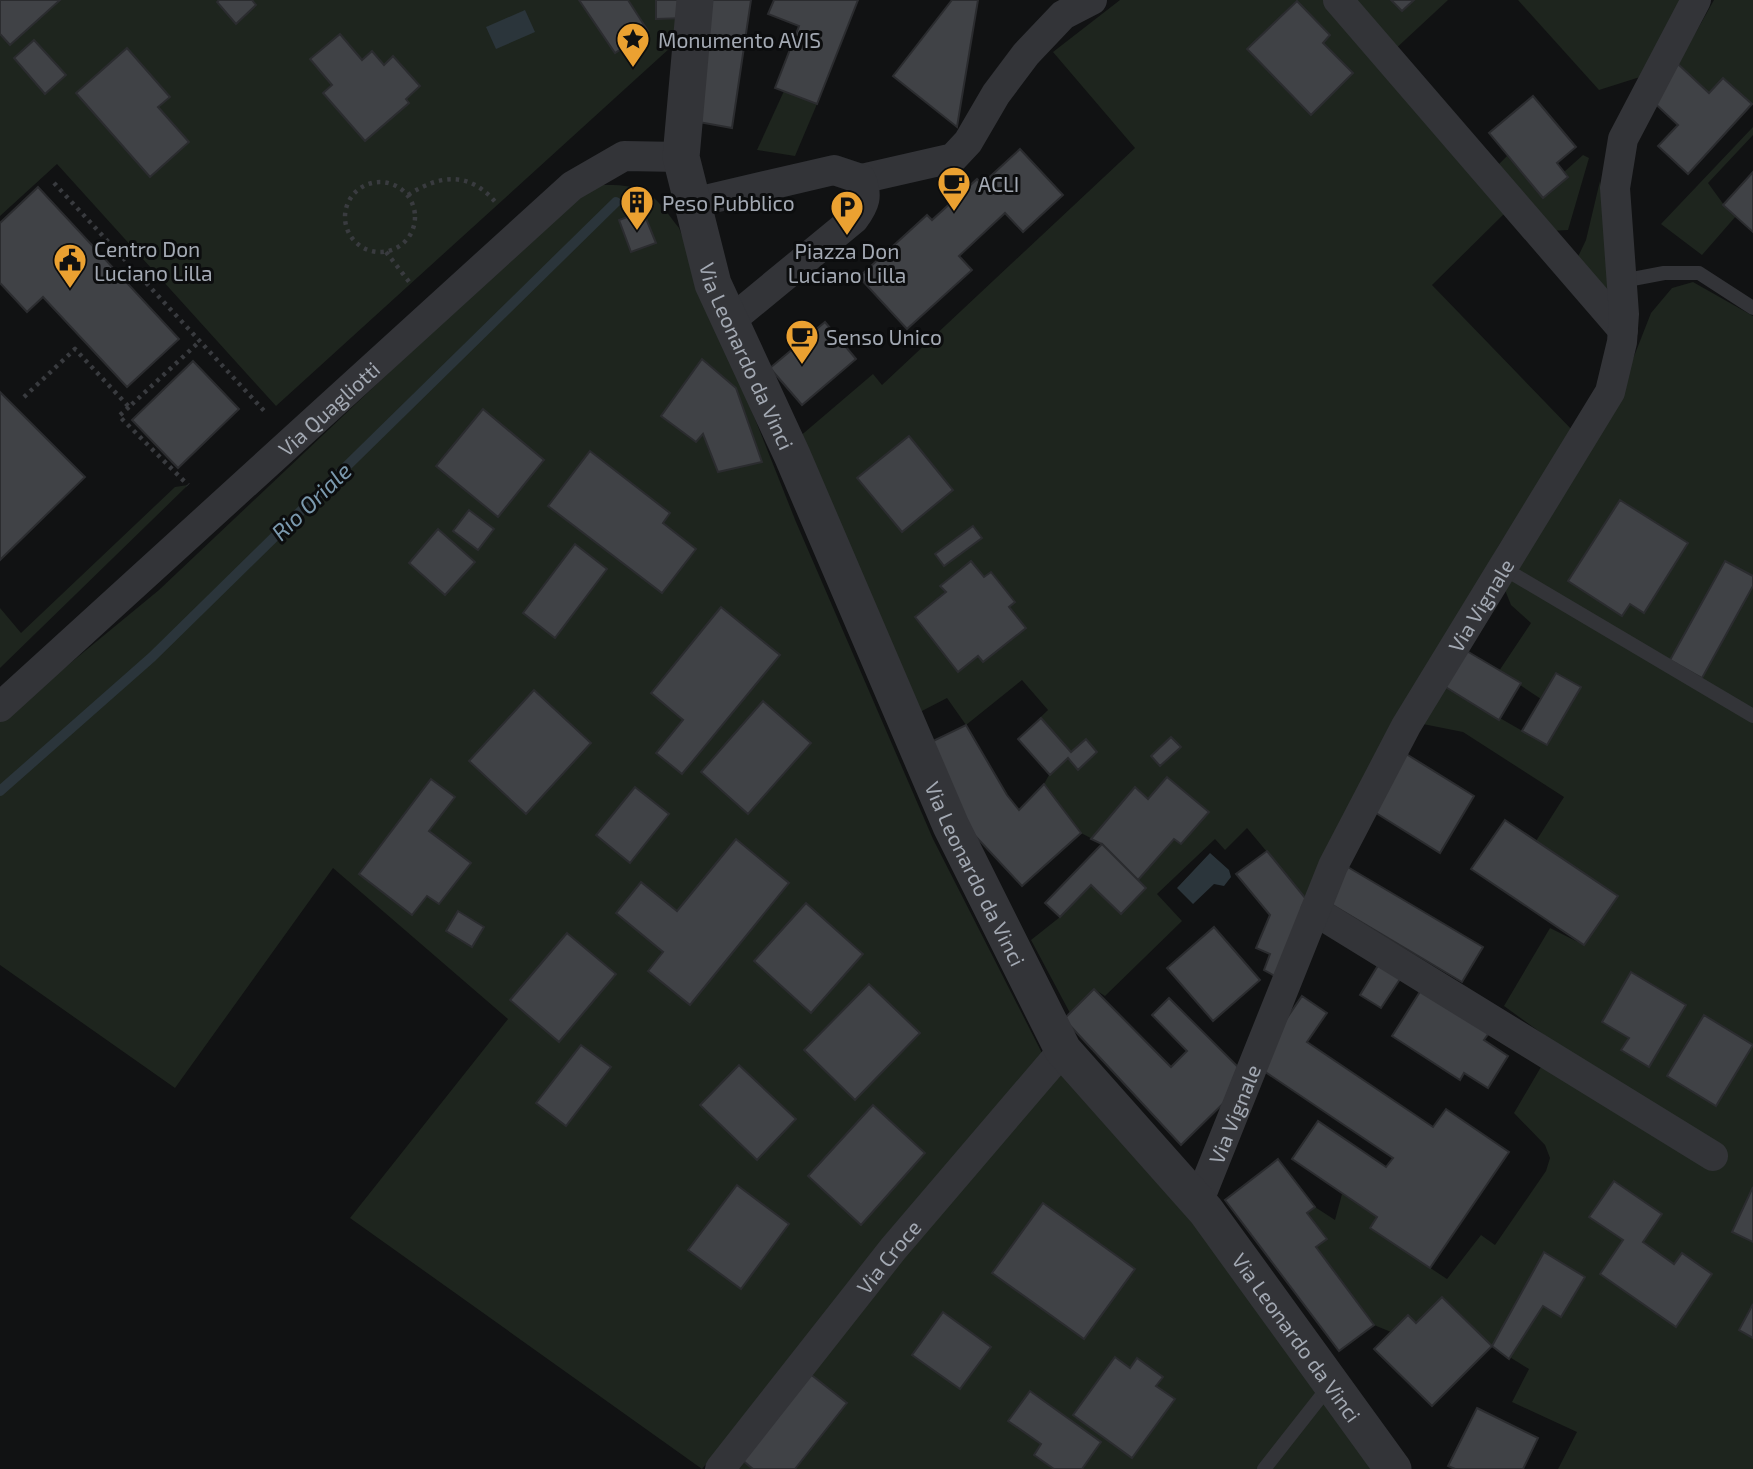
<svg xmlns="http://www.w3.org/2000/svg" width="1753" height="1469" viewBox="0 0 1753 1469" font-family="'Exo 2',sans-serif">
<rect width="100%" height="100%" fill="#111213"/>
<!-- green -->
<g fill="#1e251e">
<polygon points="0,0 687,0 692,28 276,406 57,164 0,216"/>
<polygon points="1120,0 1326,0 1507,211 1432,285 1574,432 1499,545 1306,899 1247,828 1225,850 1215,839 1157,894 1182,921 1105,996 1094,989 1070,1013 1031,940 1060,917 1091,885 1121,913 1146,887 1102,844 1081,833 1044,784 1049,775 1018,739 1048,710 1022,680 966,725 947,698 920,712 798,438 873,374 882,385 1135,148 1053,52"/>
<polygon points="1348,0 1448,0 1392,52"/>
<polygon points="1518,0 1681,0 1640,77 1599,90"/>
<polygon points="1714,0 1753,0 1753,105 1724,78 1709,93 1678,64"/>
<polygon points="784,91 817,104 795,156 757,150"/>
<polygon points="1753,127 1753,135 1708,183 1724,205 1736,216 1702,255 1661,224"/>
<polygon points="1583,155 1589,158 1568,230 1550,231 1496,167 1507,156 1543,197 1568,177 1564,172"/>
<polygon points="1600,181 1613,286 1601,292 1576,261 1586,240"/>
<path d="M 596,185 C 645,184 650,189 679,228 L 796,522 L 933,839 L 1043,1055 L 702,1469 L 350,1218 L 508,1019 L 333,868 L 175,1088 L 0,965 L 0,721 L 159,590 L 529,240 L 566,207 Z"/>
<polygon points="1693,282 1753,316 1753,1469 1558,1469 1577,1432 1512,1402 1529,1369 1492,1346 1443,1297 1416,1323 1391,1332 1374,1325 1316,1247 1327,1238 1307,1213 1315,1207 1335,1220 1342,1194 1377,1217 1370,1228 1447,1279 1481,1235 1495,1245 1546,1171 1550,1158 1545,1145 1514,1113 1555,1043 1504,1006 1550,928 1584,945 1617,896 1536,841 1564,797 1463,732 1418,723 1444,686 1547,745 1580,687 1556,673 1541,699 1499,671 1531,623 1511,605 1505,590 1620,392 1651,313 1672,288"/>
<polygon points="188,485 0,668 0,608 21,633 175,487"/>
<polygon points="1057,1066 1185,1212 1375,1469 725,1469"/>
</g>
<!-- water -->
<g fill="#2b353b">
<polygon points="525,10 535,32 496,49 486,27"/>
<polygon points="1210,853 1229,870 1231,877 1224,886 1214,884 1193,904 1177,888"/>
</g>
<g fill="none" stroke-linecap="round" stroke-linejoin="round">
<!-- stream -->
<polyline stroke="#2b353b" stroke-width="10" points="0,791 152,657 616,202"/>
</g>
<!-- building -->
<g fill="#404246" stroke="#2b2c2f" stroke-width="2">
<polygon points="0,0 60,0 10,45 0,34"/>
<polygon points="219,0 252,0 256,5 236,24 217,2"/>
<polygon points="579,0 628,0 648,31 615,53"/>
<polygon points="656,0 687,0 686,18 656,19"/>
<polygon points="701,0 751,0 732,128 693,121"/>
<polygon points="774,0 858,0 817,104 775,88 799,26 768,14"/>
<polygon points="952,0 978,0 957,127 893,76"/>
<polygon points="1391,0 1414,0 1402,11"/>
<polygon points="1297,1 1330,35 1323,43 1353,73 1311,115 1247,49"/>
<polygon points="340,34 362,60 372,51 384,65 393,56 420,86 406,99 409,103 365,141 323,93 332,85 310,59"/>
<polygon points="34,40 66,75 45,94 14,58"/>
<polygon points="127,48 170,97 158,107 189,142 150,177 76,93"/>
<polygon points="1678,64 1709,93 1723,78 1752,104 1688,174 1658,146 1678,125 1648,97"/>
<polygon points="1533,96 1576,147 1557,163 1568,177 1543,198 1489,133"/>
<polygon points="1020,149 1063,195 1023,232 1005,213 959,256 972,270 907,329 859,277 927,215 932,220 977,179 982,184"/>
<polygon points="1753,172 1753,232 1723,205"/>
<polygon points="38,187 179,339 127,387 43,297 27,312 0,283 0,223"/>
<polygon points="643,211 656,243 631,252 619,220"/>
<polygon points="825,322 856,359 802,405 770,368"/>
<polygon points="702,359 736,388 762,462 718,472 703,434 696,442 661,416"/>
<polygon points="193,361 239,409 178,468 132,420"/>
<polygon points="0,392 85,477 0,560"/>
<polygon points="483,409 544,460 498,517 436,466"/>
<polygon points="909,436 953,490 902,532 857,478"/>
<polygon points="590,451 670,513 663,523 696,549 662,593 548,506"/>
<polygon points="1620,500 1688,543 1644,613 1630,604 1622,616 1568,581"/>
<polygon points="469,510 494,529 478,550 453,531"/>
<polygon points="973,526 982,538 944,566 935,554"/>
<polygon points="438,529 475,562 445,595 409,563"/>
<polygon points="575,544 607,569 555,638 523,613"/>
<polygon points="971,561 984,577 991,572 1015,602 1009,607 1026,628 983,662 978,656 958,672 915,617 946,592 940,586"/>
<polygon points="1725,561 1753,576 1753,586 1702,678 1670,660"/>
<polygon points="721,607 780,655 682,774 656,753 683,720 651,693"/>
<polygon points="1465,650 1521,683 1499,720 1444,686"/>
<polygon points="1556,673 1581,687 1547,745 1522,731"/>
<polygon points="534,690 591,743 526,814 469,761"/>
<polygon points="763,701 811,743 748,814 701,772"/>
<polygon points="1041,718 1071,752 1086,739 1097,752 1078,770 1068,758 1050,775 1018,739"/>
<polygon points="966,725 1007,795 1019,810 1044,784 1081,833 1022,886 965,825 929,743"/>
<polygon points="1171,737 1181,747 1160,766 1151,756"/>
<polygon points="1403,752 1474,796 1440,853 1368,808"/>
<polygon points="1167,777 1209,812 1181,844 1174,839 1138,880 1102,844 1091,839 1135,787 1148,799"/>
<polygon points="431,779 455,797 429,831 471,863 439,904 427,896 412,915 359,874"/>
<polygon points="635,787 669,814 630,863 596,835"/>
<polygon points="1505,820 1618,896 1584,945 1471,869"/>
<polygon points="736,839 789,883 690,1005 648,971 663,952 616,913 641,882 677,911"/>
<polygon points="1102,844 1146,888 1121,914 1091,885 1060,917 1045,903"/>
<polygon points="1267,851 1306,899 1282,980 1264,970 1270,954 1256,948 1270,915 1236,874"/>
<polygon points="1346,866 1483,947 1462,982 1326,901"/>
<polygon points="806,903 863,954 811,1013 754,961"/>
<polygon points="458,911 484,927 472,947 446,931"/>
<polygon points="1214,927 1260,980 1213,1021 1167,968"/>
<polygon points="567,933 616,974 559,1042 510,1000"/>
<polygon points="1382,959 1404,973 1381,1008 1360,995"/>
<polygon points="1631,972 1686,1005 1649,1067 1621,1050 1629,1038 1602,1022"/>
<polygon points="1428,979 1496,1023 1484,1040 1508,1056 1488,1088 1464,1073 1460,1080 1392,1036"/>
<polygon points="869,984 920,1033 855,1100 804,1050"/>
<polygon points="1094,989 1171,1067 1187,1051 1152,1015 1169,998 1249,1078 1181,1145 1064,1019"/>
<polygon points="1302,996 1327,1013 1307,1042 1433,1127 1446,1109 1509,1152 1430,1268 1370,1228 1377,1217 1292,1159 1318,1121 1386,1167 1393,1158 1255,1065"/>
<polygon points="1704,1015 1753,1045 1716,1106 1667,1076"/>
<polygon points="581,1045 611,1067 566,1126 536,1103"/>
<polygon points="739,1065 796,1119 757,1160 700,1105"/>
<polygon points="873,1105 925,1153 861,1225 808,1176"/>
<polygon points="1278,1159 1315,1207 1307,1213 1327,1239 1316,1247 1374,1325 1339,1351 1225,1200"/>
<polygon points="1614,1181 1662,1214 1643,1242 1674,1264 1682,1253 1712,1274 1676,1327 1600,1274 1623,1240 1589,1217"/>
<polygon points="737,1185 789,1224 741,1289 688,1250"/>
<polygon points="1753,1187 1753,1242 1732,1232"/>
<polygon points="1043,1203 1135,1269 1084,1339 992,1273"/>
<polygon points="1544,1252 1585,1277 1561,1317 1543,1306 1509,1359 1492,1346"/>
<polygon points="1442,1297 1492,1346 1432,1406 1374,1349 1408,1315 1416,1323"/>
<polygon points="1753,1304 1753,1338 1739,1330"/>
<polygon points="943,1312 991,1347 960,1389 912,1355"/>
<polygon points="1115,1357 1130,1368 1137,1358 1163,1377 1156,1386 1175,1399 1132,1458 1073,1415"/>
<polygon points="804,1369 847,1403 795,1469 753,1469 736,1455"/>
<polygon points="1030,1391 1101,1442 1082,1469 1054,1469 1034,1455 1041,1444 1008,1421"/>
<polygon points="1477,1408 1538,1438 1523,1469 1455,1469 1448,1466"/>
</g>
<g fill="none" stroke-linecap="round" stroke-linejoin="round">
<!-- path -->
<g stroke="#393b3f" stroke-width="4.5" stroke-dasharray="3.5 5" stroke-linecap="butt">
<circle cx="380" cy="217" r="35"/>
<polyline points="54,183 267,414"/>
<path d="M 408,195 C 441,174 470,171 497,204"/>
<polyline points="386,252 410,283"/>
<polyline points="24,397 75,349 129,407 199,342"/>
<polyline points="129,407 119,416 188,485"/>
</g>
<!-- service -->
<g stroke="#333438" stroke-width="14">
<polyline points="1622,281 1664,273 1699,273 1753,308"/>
<polyline points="1503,568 1753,716"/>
<polyline points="1264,1469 1330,1385"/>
</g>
<!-- minor -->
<g stroke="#333438" stroke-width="30">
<polyline points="1338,0 1623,330"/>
<polyline points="861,179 953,158 968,142 996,94 1026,54 1063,15 1092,0"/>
<path d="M 692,203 L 834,170 L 861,179 C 868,196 865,204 854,219 L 729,322"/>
<path id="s1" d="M 0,707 L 572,186 L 624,156 L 681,157"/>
<polyline points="1315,911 1713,1156"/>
<path id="s2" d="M 1198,1203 L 1333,866 L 1406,726 L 1610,392 L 1622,342 L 1624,314 L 1615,188 L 1623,139 L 1696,0"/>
<path id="s3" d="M 720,1469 L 893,1249 L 1063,1050"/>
</g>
<!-- tertiary -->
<path stroke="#333438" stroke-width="37" id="s4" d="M 695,0 L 681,157 L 713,284 L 792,455 L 951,826 L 1063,1050 L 1206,1211 L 1393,1469"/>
</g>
<!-- icons -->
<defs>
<symbol id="sight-pin" viewBox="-11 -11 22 30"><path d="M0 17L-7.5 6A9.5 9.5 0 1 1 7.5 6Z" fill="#eba131" stroke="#0c0d0e"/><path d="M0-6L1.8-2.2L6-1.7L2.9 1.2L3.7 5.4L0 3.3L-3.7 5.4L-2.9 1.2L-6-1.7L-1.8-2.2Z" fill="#111"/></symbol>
<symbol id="cafe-pin" viewBox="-11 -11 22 30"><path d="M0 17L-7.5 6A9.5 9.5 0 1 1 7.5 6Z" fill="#eba131" stroke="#0c0d0e"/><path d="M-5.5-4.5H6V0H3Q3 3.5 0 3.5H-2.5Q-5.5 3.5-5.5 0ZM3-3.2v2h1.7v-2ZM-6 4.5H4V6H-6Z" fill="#111"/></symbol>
<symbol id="building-pin" viewBox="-11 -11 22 30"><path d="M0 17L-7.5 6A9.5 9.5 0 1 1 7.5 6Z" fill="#eba131" stroke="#0c0d0e"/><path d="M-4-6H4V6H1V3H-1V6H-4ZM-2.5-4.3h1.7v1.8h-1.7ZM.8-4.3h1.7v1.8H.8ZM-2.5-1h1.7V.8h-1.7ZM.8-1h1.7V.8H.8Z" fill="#111"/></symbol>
<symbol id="parking-pin" viewBox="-11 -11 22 30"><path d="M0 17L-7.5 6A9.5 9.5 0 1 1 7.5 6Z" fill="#eba131" stroke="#0c0d0e"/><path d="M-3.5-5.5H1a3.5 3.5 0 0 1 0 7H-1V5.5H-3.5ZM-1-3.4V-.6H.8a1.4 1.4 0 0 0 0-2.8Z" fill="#111"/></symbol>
<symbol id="civic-pin" viewBox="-11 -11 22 30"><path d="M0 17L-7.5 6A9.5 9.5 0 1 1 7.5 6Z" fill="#eba131" stroke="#0c0d0e"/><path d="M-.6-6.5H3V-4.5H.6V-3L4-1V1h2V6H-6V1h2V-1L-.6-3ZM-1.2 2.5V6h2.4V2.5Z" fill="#111"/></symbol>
</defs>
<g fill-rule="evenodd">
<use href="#sight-pin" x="614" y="20" width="38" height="52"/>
<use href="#cafe-pin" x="935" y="164" width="38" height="52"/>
<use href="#building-pin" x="618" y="183" width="38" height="52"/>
<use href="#parking-pin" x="828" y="188" width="38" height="52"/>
<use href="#civic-pin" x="51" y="241" width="38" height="52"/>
<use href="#cafe-pin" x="783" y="317" width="38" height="52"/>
</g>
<g text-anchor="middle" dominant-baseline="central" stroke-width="6" stroke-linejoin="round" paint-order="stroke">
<!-- poi labels -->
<g font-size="21" fill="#a3a9b3" stroke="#0c0d0e" text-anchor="start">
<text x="658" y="39">Monumento AVIS</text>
<text x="978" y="183">ACLI</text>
<text x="662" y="202">Peso Pubblico</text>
<text x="94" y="248">Centro Don<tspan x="94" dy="24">Luciano Lilla</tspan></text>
<text x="847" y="250" text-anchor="middle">Piazza Don<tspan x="847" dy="24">Luciano Lilla</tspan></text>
<text x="826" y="336">Senso Unico</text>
</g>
<!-- street labels -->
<g font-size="21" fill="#a3a9b3" stroke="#0c0d0e">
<text stroke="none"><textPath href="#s4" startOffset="368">Via Leonardo da Vinci</textPath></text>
<text stroke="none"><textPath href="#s1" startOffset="444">Via Quagliotti</textPath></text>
<text stroke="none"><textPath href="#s2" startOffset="663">Via Vignale</textPath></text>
<text stroke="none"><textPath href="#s4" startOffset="934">Via Leonardo da Vinci</textPath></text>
<text stroke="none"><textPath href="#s2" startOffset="96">Via Vignale</textPath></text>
<text stroke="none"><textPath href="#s3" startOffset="271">Via Croce</textPath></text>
<text stroke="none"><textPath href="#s4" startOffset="1502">Via Leonardo da Vinci</textPath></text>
</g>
<!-- water labels -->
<g font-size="23" font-style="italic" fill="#7b99ae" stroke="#0c0d0e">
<text transform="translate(311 501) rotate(-44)">Rio Oriale</text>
</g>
</g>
</svg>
